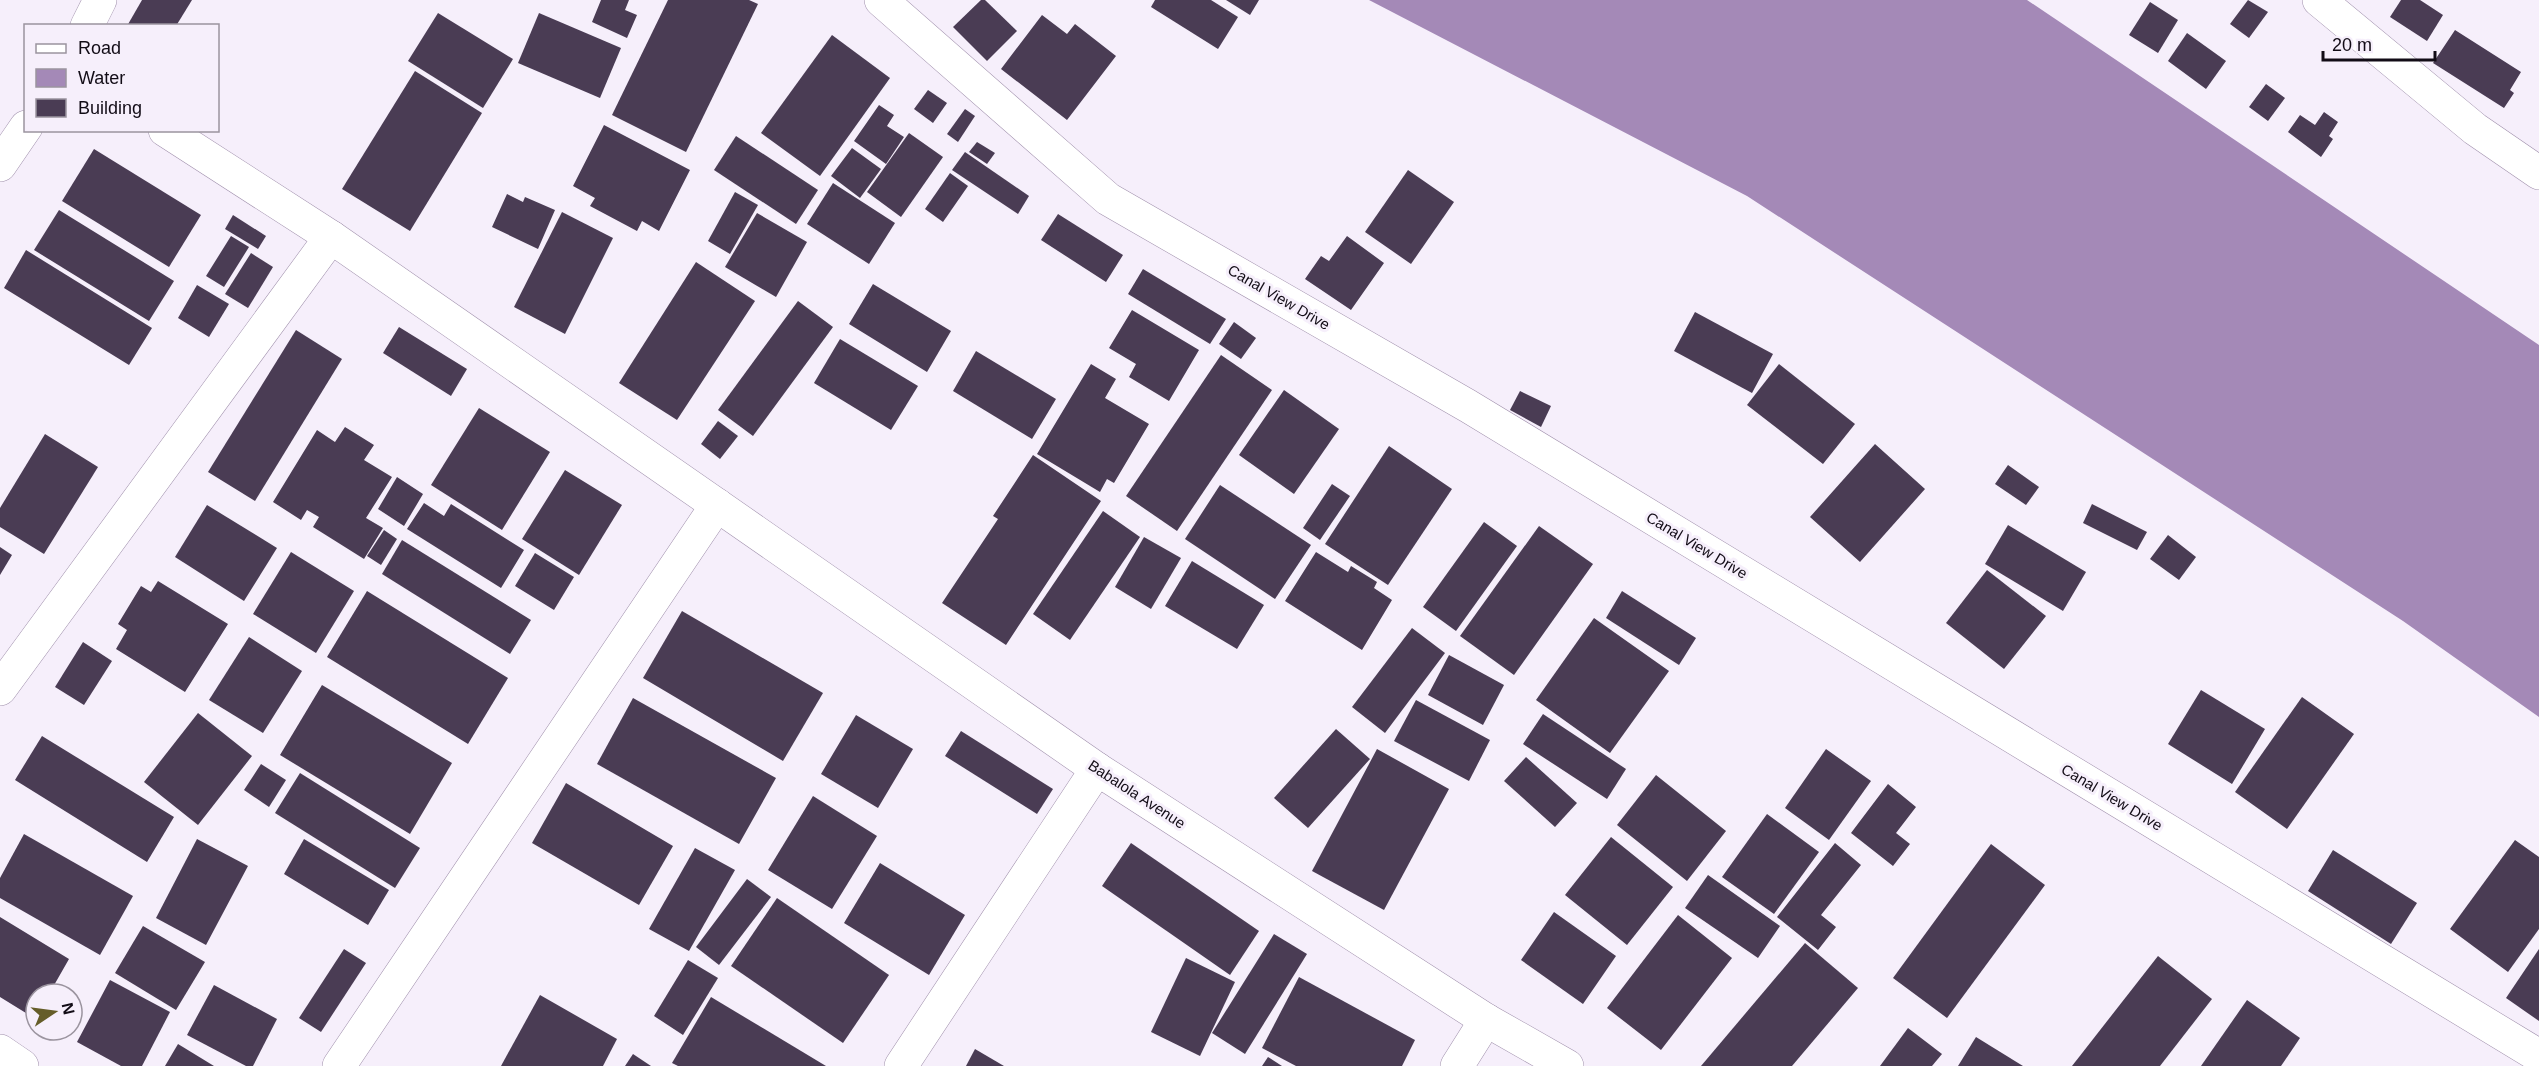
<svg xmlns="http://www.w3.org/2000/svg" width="2539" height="1066" viewBox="0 0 2539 1066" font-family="Arial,sans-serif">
<rect width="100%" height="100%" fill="#f6effb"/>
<!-- water -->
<polygon fill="#a489b7" points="1369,0 2027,0 2539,345 2539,717 2403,621 1747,196"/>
<!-- building -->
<g fill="#4a3c54">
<polygon points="142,0 192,0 176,26 127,26"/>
<polygon points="601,0 629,0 625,10 637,15 627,38 592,22"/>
<polygon points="668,0 749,0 758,4 686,152 612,115"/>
<polygon points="981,0 985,0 1017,31 987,61 953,27"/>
<polygon points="1155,0 1211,0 1238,17 1218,49 1151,7"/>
<polygon points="1226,0 1259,0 1250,15"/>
<polygon points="2248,0 2268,12 2249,38 2230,24"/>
<polygon points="2401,0 2420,0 2443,15 2427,41 2390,17"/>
<polygon points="2150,2 2178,20 2158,53 2129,35"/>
<polygon points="438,13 513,59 483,108 408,61"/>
<polygon points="539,13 621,48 600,98 518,63"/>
<polygon points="1042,15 1067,34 1075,24 1116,56 1067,120 1001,69"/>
<polygon points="2455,30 2521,72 2510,90 2514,93 2504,108 2433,63"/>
<polygon points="2187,33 2226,61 2206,89 2168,61"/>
<polygon points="832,35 890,78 820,176 761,133"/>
<polygon points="415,71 482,113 410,231 342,189"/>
<polygon points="2266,84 2285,98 2268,121 2249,107"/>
<polygon points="928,90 947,103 933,123 914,109"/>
<polygon points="879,105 894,115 887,126 904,137 886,164 854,141"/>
<polygon points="965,109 975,116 958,142 947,134"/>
<polygon points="2324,112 2338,122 2329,136 2333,139 2321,157 2288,132 2300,115 2315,125"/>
<polygon points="604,125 690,170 659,231 642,221 637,231 590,206 595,198 573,186"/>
<polygon points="909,133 943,157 901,217 867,192"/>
<polygon points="736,136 818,190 796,224 714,170"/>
<polygon points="977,142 995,153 987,164 969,152"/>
<polygon points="852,148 881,169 860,198 831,176"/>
<polygon points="94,149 201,215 169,267 62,201"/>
<polygon points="965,152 1029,196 1018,214 952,170"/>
<polygon points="1408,170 1454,202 1411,264 1365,232"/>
<polygon points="950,173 968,186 943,222 925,209"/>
<polygon points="833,183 895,223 869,264 807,224"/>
<polygon points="735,192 758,205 730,254 708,241"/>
<polygon points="507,194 523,202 525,197 555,210 538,249 492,227"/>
<polygon points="59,210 174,281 149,321 34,250"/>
<polygon points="562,212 613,238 565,334 514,307"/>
<polygon points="757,213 807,242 776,297 725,267"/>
<polygon points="1058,214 1123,255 1106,282 1041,240"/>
<polygon points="233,215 266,236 258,249 225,229"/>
<polygon points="231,236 249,247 224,287 206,276"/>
<polygon points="1347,236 1384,263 1351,310 1305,279 1321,256 1329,261"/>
<polygon points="26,250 152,328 129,365 4,288"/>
<polygon points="251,253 273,267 248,308 225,294"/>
<polygon points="696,262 755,301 677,420 619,383"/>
<polygon points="1143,269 1226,319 1210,344 1128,294"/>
<polygon points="873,284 951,331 927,372 849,324"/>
<polygon points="197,285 229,304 209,337 178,318"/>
<polygon points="798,301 833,327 753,436 718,410"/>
<polygon points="1132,310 1199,350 1169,401 1129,377 1136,364 1109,348"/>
<polygon points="1695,312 1773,354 1752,393 1674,351"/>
<polygon points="1234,322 1256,338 1241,359 1219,344"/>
<polygon points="399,327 467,369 451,396 383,353"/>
<polygon points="296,330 342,359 255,501 208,472"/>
<polygon points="840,339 918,386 891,430 814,383"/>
<polygon points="976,351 1056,399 1032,439 953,391"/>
<polygon points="1221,355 1272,390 1177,531 1126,496"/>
<polygon points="1091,364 1116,379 1105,398 1149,424 1114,483 1107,479 1100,492 1037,454"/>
<polygon points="1779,364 1855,424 1823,464 1747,405"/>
<polygon points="1284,390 1339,429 1294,494 1239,455"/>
<polygon points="1520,391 1551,406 1541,427 1510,410"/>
<polygon points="479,408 550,452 502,530 431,485"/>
<polygon points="718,421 738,436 720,459 701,444"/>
<polygon points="345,427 374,445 364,460 392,477 366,518 383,528 364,559 313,527 319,517 307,510 301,520 273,502 317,430 335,442"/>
<polygon points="45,434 98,467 44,554 0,527 0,508"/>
<polygon points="1875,444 1925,489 1860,562 1810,517"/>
<polygon points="1389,446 1452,489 1388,585 1325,544"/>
<polygon points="1033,455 1101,501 1006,645 942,603 998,519 993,516"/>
<polygon points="2008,465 2039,487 2026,505 1995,484"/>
<polygon points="565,470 622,505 579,575 522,539"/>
<polygon points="397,477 423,494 404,526 378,509"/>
<polygon points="1332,484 1350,496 1320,540 1303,528"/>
<polygon points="1220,485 1311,545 1275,599 1185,539"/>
<polygon points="424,503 444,516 451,504 524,550 501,588 407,529"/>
<polygon points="2092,504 2147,532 2137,550 2083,523"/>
<polygon points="207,505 277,548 244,601 175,557"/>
<polygon points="1103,511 1140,537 1070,640 1033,614"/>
<polygon points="1484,522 1517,546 1456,631 1423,607"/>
<polygon points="2008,525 2086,572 2063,611 1985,564"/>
<polygon points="1539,526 1593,564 1514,675 1460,636"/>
<polygon points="384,530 397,539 381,565 367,556"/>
<polygon points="2168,535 2196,557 2179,580 2150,559"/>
<polygon points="1144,537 1181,558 1151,609 1115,587"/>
<polygon points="402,540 531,620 510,654 382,574"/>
<polygon points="0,547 12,555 0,575"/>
<polygon points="291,552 354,591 316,653 253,614"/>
<polygon points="1316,552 1348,572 1351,566 1377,582 1374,588 1392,600 1362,650 1285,601"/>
<polygon points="535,553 574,577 554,610 515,586"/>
<polygon points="1192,561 1264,605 1237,649 1165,606"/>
<polygon points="1987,570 2046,616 2004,669 1946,623"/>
<polygon points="158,581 228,624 185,692 116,649 127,630 118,624 141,586 151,592"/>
<polygon points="367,591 508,678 468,744 327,657"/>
<polygon points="1622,591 1696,638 1679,665 1606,618"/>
<polygon points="682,611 823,693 783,761 643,678"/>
<polygon points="1594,618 1669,671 1610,753 1536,700"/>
<polygon points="1412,628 1445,653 1385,733 1352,707"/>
<polygon points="249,637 302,671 263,733 209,700"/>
<polygon points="83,642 112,661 84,705 55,687"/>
<polygon points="1449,655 1504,685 1483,725 1428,695"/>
<polygon points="322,685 452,763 410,834 280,755"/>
<polygon points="2201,690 2265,729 2232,784 2168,744"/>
<polygon points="2302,697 2354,734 2287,829 2235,792"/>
<polygon points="633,698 776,778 739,844 597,764"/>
<polygon points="1416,700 1490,740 1469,781 1394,741"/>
<polygon points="198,713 252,756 198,825 144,782"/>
<polygon points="1543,714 1626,769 1607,799 1523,744"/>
<polygon points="856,715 913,749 878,808 821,774"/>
<polygon points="1336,729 1370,759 1308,828 1274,798"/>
<polygon points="961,731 1053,789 1037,814 945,756"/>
<polygon points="42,736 174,817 147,862 15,780"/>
<polygon points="1377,749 1449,789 1384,910 1312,871"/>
<polygon points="1826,749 1871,781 1829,840 1785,808"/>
<polygon points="1526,757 1577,803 1555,827 1504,781"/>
<polygon points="261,764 286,780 269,807 244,790"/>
<polygon points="300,773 420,848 395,888 275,813"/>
<polygon points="1656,775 1726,831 1687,881 1617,825"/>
<polygon points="566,783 673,846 639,905 532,843"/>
<polygon points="1888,784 1916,807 1896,833 1910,844 1893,866 1851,833"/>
<polygon points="813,796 877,836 832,909 768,870"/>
<polygon points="1767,814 1819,852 1774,914 1722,877"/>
<polygon points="24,834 133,896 100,955 0,898 0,878"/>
<polygon points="1611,837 1673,887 1627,945 1565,895"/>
<polygon points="197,839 248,866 206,945 156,918"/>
<polygon points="304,839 389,890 368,925 284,874"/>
<polygon points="2515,840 2539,857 2539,929 2508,972 2450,929"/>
<polygon points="1131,843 1259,931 1230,975 1102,886"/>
<polygon points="1835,843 1861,865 1821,915 1836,927 1818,950 1777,917"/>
<polygon points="1991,844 2045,885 1947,1018 1893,978"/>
<polygon points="695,848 735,870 689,951 649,929"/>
<polygon points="2333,850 2417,903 2391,944 2308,891"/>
<polygon points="880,863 965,915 929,975 844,923"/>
<polygon points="1708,875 1780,926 1758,958 1685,908"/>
<polygon points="747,879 771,897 719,965 696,947"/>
<polygon points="777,898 889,975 843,1043 731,966"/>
<polygon points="1554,912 1616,956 1583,1004 1521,960"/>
<polygon points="1678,915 1732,958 1661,1050 1607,1008"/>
<polygon points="0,917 69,959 49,994 36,994 34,1018 0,997"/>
<polygon points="143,926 205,962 176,1010 115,973"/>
<polygon points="1274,934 1307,954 1245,1054 1212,1033"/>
<polygon points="1805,943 1858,988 1792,1066 1701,1066"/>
<polygon points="344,949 366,963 321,1032 299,1018"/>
<polygon points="2539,949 2539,1021 2506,998"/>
<polygon points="2158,956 2212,999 2160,1066 2072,1066"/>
<polygon points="1186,958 1235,982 1200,1056 1151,1032"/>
<polygon points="688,960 718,978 683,1035 654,1016"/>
<polygon points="1299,977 1415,1040 1402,1066 1296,1066 1262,1048"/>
<polygon points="110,980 170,1012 142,1066 121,1066 77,1042"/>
<polygon points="214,985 277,1019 253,1066 246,1066 187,1035"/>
<polygon points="540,995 617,1039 603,1066 501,1066"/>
<polygon points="711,997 826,1066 678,1066 672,1063"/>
<polygon points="2247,1000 2300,1038 2281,1066 2201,1066"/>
<polygon points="1908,1028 1942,1054 1932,1066 1880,1066"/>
<polygon points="1976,1037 2023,1066 1958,1066"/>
<polygon points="178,1044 214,1066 165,1066"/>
<polygon points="975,1049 1004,1066 966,1066"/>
<polygon points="633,1054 651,1066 625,1066"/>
<polygon points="1268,1057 1282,1066 1262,1066"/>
</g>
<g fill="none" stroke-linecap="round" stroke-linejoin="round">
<defs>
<g id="minor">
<polyline points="881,0 1108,199 1468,406 2539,1056"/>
<polyline points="2319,0 2475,129 2539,173"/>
<polyline points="87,26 100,0"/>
<polyline points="165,130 331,237"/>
<polyline points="0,165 26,127"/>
<polyline points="0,689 331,237 1097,769 1486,1020 1567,1066"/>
<polyline points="0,1051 22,1066"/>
<polyline points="339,1066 717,505"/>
<polyline points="901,1066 1097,769"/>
<polyline points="1457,1066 1486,1020"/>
</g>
</defs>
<!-- minor casing -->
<use href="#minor" stroke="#a090ac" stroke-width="34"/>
<!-- minor -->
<use href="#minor" stroke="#fff" stroke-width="33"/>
</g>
<g text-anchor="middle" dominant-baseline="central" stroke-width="6" stroke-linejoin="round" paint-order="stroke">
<!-- street labels -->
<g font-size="15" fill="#120c16" stroke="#f6effb">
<text transform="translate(1279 297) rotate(30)">Canal View Drive</text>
<text transform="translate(1697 545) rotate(31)">Canal View Drive</text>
<text transform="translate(1137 794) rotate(33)">Babalola Avenue</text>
<text transform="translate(2112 797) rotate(31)">Canal View Drive</text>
</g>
</g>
<!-- legend -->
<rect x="24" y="24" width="195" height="108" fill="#f6effb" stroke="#9b949f" stroke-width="1.5"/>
<rect x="36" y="44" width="30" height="9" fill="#ffffff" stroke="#9b949f" stroke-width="1.5"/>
<text x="78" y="54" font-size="18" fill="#120c16">Road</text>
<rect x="36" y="69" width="30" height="18" fill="#a489b7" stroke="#9b949f" stroke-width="1.5"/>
<text x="78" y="84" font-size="18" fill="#120c16">Water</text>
<rect x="36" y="99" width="30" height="18" fill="#4a3c54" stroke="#9b949f" stroke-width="1.5"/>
<text x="78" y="114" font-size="18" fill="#120c16">Building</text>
<!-- north arrow -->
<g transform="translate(54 1012) rotate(77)"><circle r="28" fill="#f6effb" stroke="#9b949f" stroke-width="1.5"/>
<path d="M0-4.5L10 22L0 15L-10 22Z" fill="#655d29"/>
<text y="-9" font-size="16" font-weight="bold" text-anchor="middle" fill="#120c16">N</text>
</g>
<!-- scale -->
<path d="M2323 51v9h112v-9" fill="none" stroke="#120c16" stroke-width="3"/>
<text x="2332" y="51" font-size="18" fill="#120c16" stroke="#f6effb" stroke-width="4.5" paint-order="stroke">20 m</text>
</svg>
